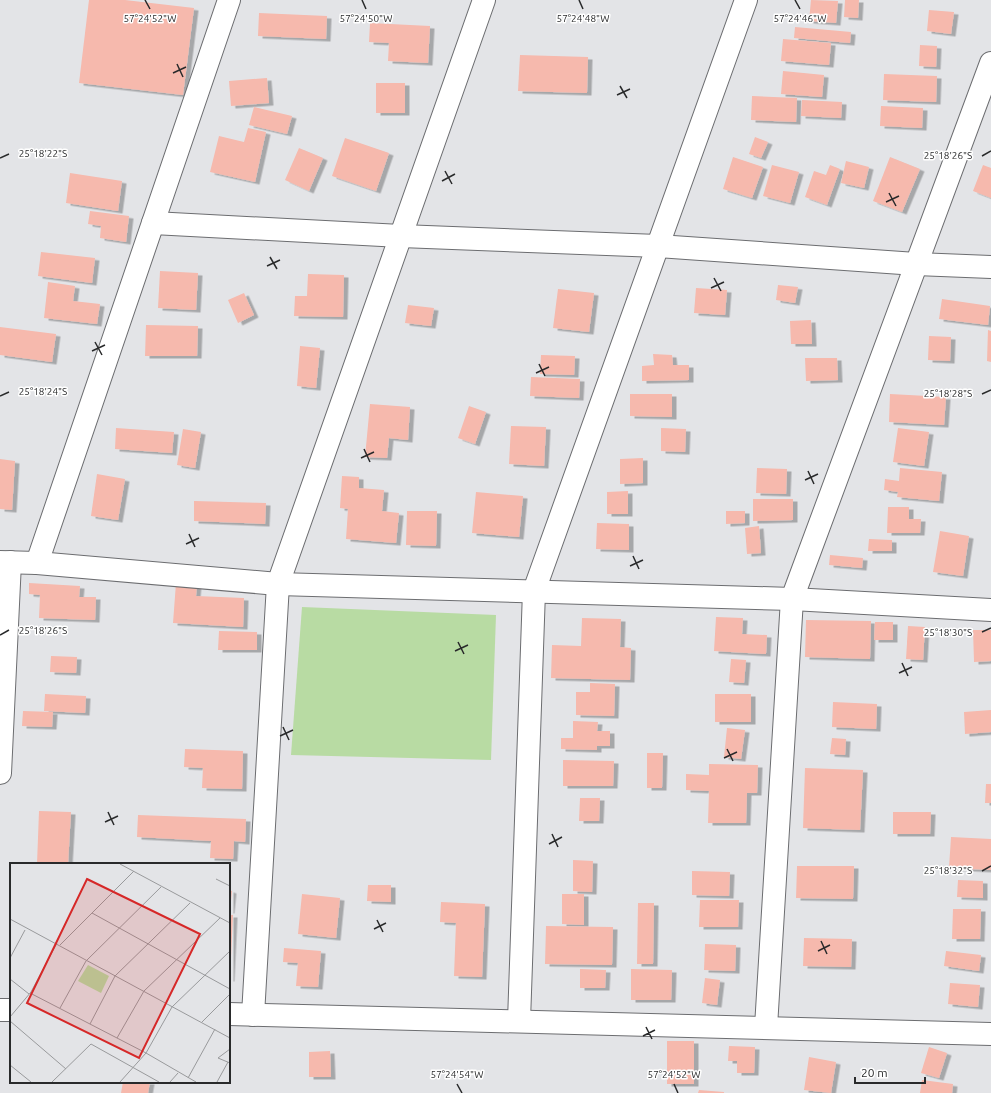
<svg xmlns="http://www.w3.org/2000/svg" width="991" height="1093" viewBox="0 0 991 1093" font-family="Ubuntu,sans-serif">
<defs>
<filter id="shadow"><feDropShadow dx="4.5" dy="2.5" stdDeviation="0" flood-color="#0004"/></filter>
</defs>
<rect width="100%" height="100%" fill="#e3e4e7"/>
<!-- green -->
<polygon fill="#b8dba3" points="302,607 496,615 491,760 291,755"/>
<!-- building -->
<g fill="#f6b9ad" filter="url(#shadow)">
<polygon points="89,0 125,0 194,8 183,95 79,83"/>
<polygon points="811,0 838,1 836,23 809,21"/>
<polygon points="845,0 859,0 858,18 844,17"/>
<polygon points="929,10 954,12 951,34 927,31"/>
<polygon points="259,13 327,16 326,39 258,36"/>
<polygon points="370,23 430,26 428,63 388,61 389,43 369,42"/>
<polygon points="795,27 851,32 850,43 794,38"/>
<polygon points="783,39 831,43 829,65 781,61"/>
<polygon points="920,45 937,46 936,67 919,66"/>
<polygon points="520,55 588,57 587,93 518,91"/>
<polygon points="783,71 824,75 822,97 781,94"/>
<polygon points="884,74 937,76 936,102 883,100"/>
<polygon points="267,78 269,103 231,106 229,81"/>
<rect x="376" y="83" width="29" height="30"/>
<polygon points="752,96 797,98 796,122 751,120"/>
<polygon points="802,100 842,102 841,118 801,116"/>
<polygon points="881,106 923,108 922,128 880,126"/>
<polygon points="254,107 292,116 287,134 249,125"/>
<polygon points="248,128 266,132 255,182 210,172 219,136 244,142"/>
<polygon points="755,137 768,142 761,158 749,154"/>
<polygon points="345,138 389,153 376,191 332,176"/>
<polygon points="299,148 323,158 309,191 285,180"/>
<polygon points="733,157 763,167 752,198 723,189"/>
<polygon points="890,157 920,169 902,212 873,201"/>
<polygon points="846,161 869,167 864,188 841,183"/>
<polygon points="772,165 799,172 790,203 763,196"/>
<polygon points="830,165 840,169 827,205 805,197 814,171 826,175"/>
<polygon points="983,165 991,168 991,198 973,191"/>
<polygon points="70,173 122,181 118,211 66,203"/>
<polygon points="90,211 129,216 126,242 100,238 101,226 88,224"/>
<polygon points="41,252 95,258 92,283 38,276"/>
<polygon points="160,271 198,273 196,310 158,308"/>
<polygon points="308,274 344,275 343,317 294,316 295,296 307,296"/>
<polygon points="48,282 75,286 73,301 100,304 97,324 44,318"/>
<polygon points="778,285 798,287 795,303 776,300"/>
<polygon points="696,288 727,290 725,315 694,313"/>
<polygon points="558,289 594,293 589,332 553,328"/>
<polygon points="244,293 254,315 238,323 228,300"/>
<polygon points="942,299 990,306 988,325 939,319"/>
<polygon points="408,305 434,308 431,326 405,323"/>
<polygon points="811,320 812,344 791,344 790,321"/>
<polygon points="146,325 198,326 197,356 145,356"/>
<polygon points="0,327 56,334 52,362 0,355"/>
<polygon points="988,330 991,331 991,362 987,361"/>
<polygon points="929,336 951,337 950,361 928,360"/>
<polygon points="300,346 320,348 316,388 297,386"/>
<polygon points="653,354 672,355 673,365 689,365 689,380 642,381 642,366 654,365"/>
<polygon points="541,355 575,356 574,375 540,374"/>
<polygon points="805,358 837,358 838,380 806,381"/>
<polygon points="531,377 580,379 579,398 530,396"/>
<polygon points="630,394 672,394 672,417 630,416"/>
<polygon points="890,394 946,397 944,425 889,422"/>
<polygon points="370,404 410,407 408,440 389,438 387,458 365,457"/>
<polygon points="469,406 486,412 475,444 458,438"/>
<polygon points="511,426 546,427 544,466 509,464"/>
<polygon points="116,428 174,432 172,453 115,449"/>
<polygon points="661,428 686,429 685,452 661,451"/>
<polygon points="898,428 929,432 924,466 893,462"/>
<polygon points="183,429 201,432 195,468 177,465"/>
<polygon points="643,458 643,483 620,484 620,459"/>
<polygon points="0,459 15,461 12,510 0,509"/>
<polygon points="757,468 787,469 786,494 756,493"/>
<polygon points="900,468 942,472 939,501 897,497 898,492 884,490 885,479 899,481"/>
<polygon points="97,474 125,479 118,520 91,516"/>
<polygon points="342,476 359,477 359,488 384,490 382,511 399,513 396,543 346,539 348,509 340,508"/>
<polygon points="628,491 628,514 607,514 607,492"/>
<polygon points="476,492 523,496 519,537 472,533"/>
<polygon points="753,499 793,499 793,520 753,521"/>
<polygon points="194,501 266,503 265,524 194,521"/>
<polygon points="888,507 909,507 909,519 921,519 920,533 887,533"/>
<polygon points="407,511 437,511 436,546 406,545"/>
<polygon points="726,511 745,511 745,523 726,524"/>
<polygon points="597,523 629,524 629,550 596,549"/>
<polygon points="759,526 761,553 747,554 745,528"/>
<polygon points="940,531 969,536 963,576 933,572"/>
<polygon points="869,539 892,540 892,551 868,551"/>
<polygon points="830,555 863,558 862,568 829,565"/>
<polygon points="29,583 80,586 79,597 96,597 95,620 39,618 40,595 29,594"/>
<polygon points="176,583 197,584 196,596 244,598 243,627 173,623"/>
<polygon points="716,617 743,618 742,634 767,635 766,654 714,651"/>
<polygon points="582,618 621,619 620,647 631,648 630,680 551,678 552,645 581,646"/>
<polygon points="806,620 871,621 870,659 805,657"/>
<polygon points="875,622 893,622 893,640 874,640"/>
<polygon points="908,626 925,627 923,660 906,659"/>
<polygon points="973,630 991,630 991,661 974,662"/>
<polygon points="219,631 257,632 257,650 218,650"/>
<polygon points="51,656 77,657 76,673 50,672"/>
<polygon points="731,659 746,660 744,683 729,682"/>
<polygon points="590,683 615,684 614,716 576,715 576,692 590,692"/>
<polygon points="45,694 86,696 85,713 44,711"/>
<rect x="715" y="694" width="36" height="28"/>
<polygon points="833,702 877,704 876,729 832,727"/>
<polygon points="991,710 991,732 965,734 964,712"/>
<polygon points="23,711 53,712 52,727 22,726"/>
<polygon points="573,721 598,722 597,731 610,731 610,746 597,746 597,750 561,749 561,738 573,738"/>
<polygon points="727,728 745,730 741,759 724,757"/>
<polygon points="832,738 846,739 845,755 830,754"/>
<polygon points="185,749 243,751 242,789 202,788 203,768 184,767"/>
<polygon points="647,753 663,753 662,788 647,788"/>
<polygon points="563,760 614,761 613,786 563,786"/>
<polygon points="709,764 758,765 757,793 747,793 746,823 708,823 709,791 686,790 686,774 709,775"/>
<polygon points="805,768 863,770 860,830 803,828"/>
<polygon points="986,784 991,784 991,803 985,803"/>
<polygon points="580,798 600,798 599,821 579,821"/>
<polygon points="39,811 71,812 68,864 37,864"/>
<polygon points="893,812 931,812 930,834 893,834"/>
<polygon points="138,815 246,819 245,842 234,841 233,859 210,858 211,841 137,837"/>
<polygon points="951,837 991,839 991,870 949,868"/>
<polygon points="573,860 593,861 592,892 573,891"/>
<polygon points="797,866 854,866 853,899 796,898"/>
<polygon points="692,871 730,872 729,896 692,895"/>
<polygon points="958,880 983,881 983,898 957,897"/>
<polygon points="368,885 391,885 391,902 367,901"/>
<polygon points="229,890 232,891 230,911 229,911"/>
<polygon points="302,894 340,898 336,938 298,934"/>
<polygon points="562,894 584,894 584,925 562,924"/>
<polygon points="700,900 739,900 738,927 699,927"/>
<polygon points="441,902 485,904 482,977 454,976 456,923 440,922"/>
<polygon points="638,903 654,903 653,964 637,964"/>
<polygon points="953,909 981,909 980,939 952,939"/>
<polygon points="229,915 233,915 230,979 229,979"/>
<polygon points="546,926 613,927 612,965 545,964"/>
<polygon points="804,938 852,939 851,967 803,966"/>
<polygon points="705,944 736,945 735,971 704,970"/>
<polygon points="284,948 321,951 318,987 296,986 298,963 283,962"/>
<polygon points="946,951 981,955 979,971 944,966"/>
<polygon points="580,969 606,970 605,988 580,988"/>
<polygon points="631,969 672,970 671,1000 631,1000"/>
<polygon points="705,978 720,980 717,1005 702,1003"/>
<polygon points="950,983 980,985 978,1007 948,1004"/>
<rect x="667" y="1041" width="27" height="43"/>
<polygon points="729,1046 755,1047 754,1073 737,1073 737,1061 728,1061"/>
<polygon points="929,1047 947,1053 939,1078 921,1073"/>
<polygon points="330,1051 331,1077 309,1077 309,1052"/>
<polygon points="809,1057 836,1062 831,1093 804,1090"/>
<polygon points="922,1080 953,1084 952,1093 920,1093"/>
<polygon points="123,1082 150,1082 148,1093 121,1093"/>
<polygon points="699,1090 724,1092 724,1093 698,1093"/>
</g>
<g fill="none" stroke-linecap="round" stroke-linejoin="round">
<defs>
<g id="minor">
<polyline points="153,223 401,236 658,246 916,264 991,267"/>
<polyline points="0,562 37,563 278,584 792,599 991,610"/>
<polyline points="37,563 229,0"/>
<polyline points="0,773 10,562"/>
<polyline points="0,1010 11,1010"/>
<polyline points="229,1014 991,1034"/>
<polyline points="253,1015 278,584 484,0"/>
<polyline points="519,1021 534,591 746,0"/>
<polyline points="766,1027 792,599 991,63"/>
</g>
</defs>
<!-- minor casing -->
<use href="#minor" stroke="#6c6d70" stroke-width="24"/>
<!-- minor -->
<use href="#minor" stroke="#fff" stroke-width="22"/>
</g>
<!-- ticks -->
<path fill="none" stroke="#292a2b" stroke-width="1.5" d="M 145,0 L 150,9M 362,0 L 366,9M 579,0 L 583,9M 795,0 L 800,9M 177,64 L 183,77M 173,73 L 186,67M 620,86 L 627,98M 617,95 L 630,89M 982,156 L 991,151M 0,158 L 9,154M 445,171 L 452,184M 442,181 L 455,174M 889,193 L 896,206M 886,202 L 899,196M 270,257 L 277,269M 267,266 L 280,260M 714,278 L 721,291M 711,288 L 724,282M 95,342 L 102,355M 92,351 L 105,345M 539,364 L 545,376M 536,373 L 549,367M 982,394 L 991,390M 0,396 L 9,392M 364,449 L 370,462M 361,458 L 374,452M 808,471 L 814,484M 805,480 L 818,474M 189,534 L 195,547M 186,544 L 199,538M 633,556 L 639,569M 630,566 L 643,560M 982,632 L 991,628M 0,635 L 9,630M 458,642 L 464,654M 455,651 L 468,645M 902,663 L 908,676M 899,673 L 912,667M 283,727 L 289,740M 280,736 L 293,730M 727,749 L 733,761M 724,758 L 737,752M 108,812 L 114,825M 105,822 L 118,816M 552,834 L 558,847M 549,844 L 562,837M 982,871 L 991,866M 377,920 L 383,932M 374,929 L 386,923M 821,941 L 827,954M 818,951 L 830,945M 646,1027 L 652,1039M 643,1036 L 655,1030M 457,1084 L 462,1093M 674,1084 L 678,1093"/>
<!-- overview -->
<g transform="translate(10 863)">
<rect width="220" height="220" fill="#e3e4e7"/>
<path d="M 78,102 L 99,113 L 91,130 L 68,118 Z" fill="#b8dba3"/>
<path fill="none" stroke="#999a9c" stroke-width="1" d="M 110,1 L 220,60M 206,16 L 220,23M 82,50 L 220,126M 0,56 L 220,175M 50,82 L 124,8M 0,95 L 15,67M 0,116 L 19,131M 20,130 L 136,190 L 186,219M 50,145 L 76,98 L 151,24M 0,154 L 21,129 L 47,80M 0,158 L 56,206M 192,159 L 220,131M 80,161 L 105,113 L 180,40M 107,175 L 134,128 L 210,55M 220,186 L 208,195 L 220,200M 0,202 L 21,219M 178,215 L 205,166M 42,219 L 81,181 L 149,219M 110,219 L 136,190 L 162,144 L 220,88M 160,219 L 168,210M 207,219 L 218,199"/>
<path fill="#d62828" fill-opacity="0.15" stroke="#d62828" stroke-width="2" d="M 77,16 L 190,71 L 129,195 L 17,140 Z"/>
<rect width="220" height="220" fill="none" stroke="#292a2b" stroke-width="2"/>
</g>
<g font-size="10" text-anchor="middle" fill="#292a2b" stroke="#fff" stroke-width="3" stroke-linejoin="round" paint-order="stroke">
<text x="583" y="22">57°24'48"W</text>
<text x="800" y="22">57°24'46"W</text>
<text x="150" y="22">57°24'52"W</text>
<text x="366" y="22">57°24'50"W</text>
<text x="43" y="157">25°18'22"S</text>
<text x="948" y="159">25°18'26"S</text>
<text x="43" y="395">25°18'24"S</text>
<text x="948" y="397">25°18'28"S</text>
<text x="43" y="634">25°18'26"S</text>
<text x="948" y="636">25°18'30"S</text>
<text x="948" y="874">25°18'32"S</text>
<text x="457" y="1078">57°24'54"W</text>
<text x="674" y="1078">57°24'52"W</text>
</g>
<!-- scale -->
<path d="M855 1077v6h70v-6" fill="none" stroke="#292a2b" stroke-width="2"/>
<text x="861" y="1077" font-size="12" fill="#292a2b" stroke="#ffffff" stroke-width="3" paint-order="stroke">20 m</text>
</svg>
